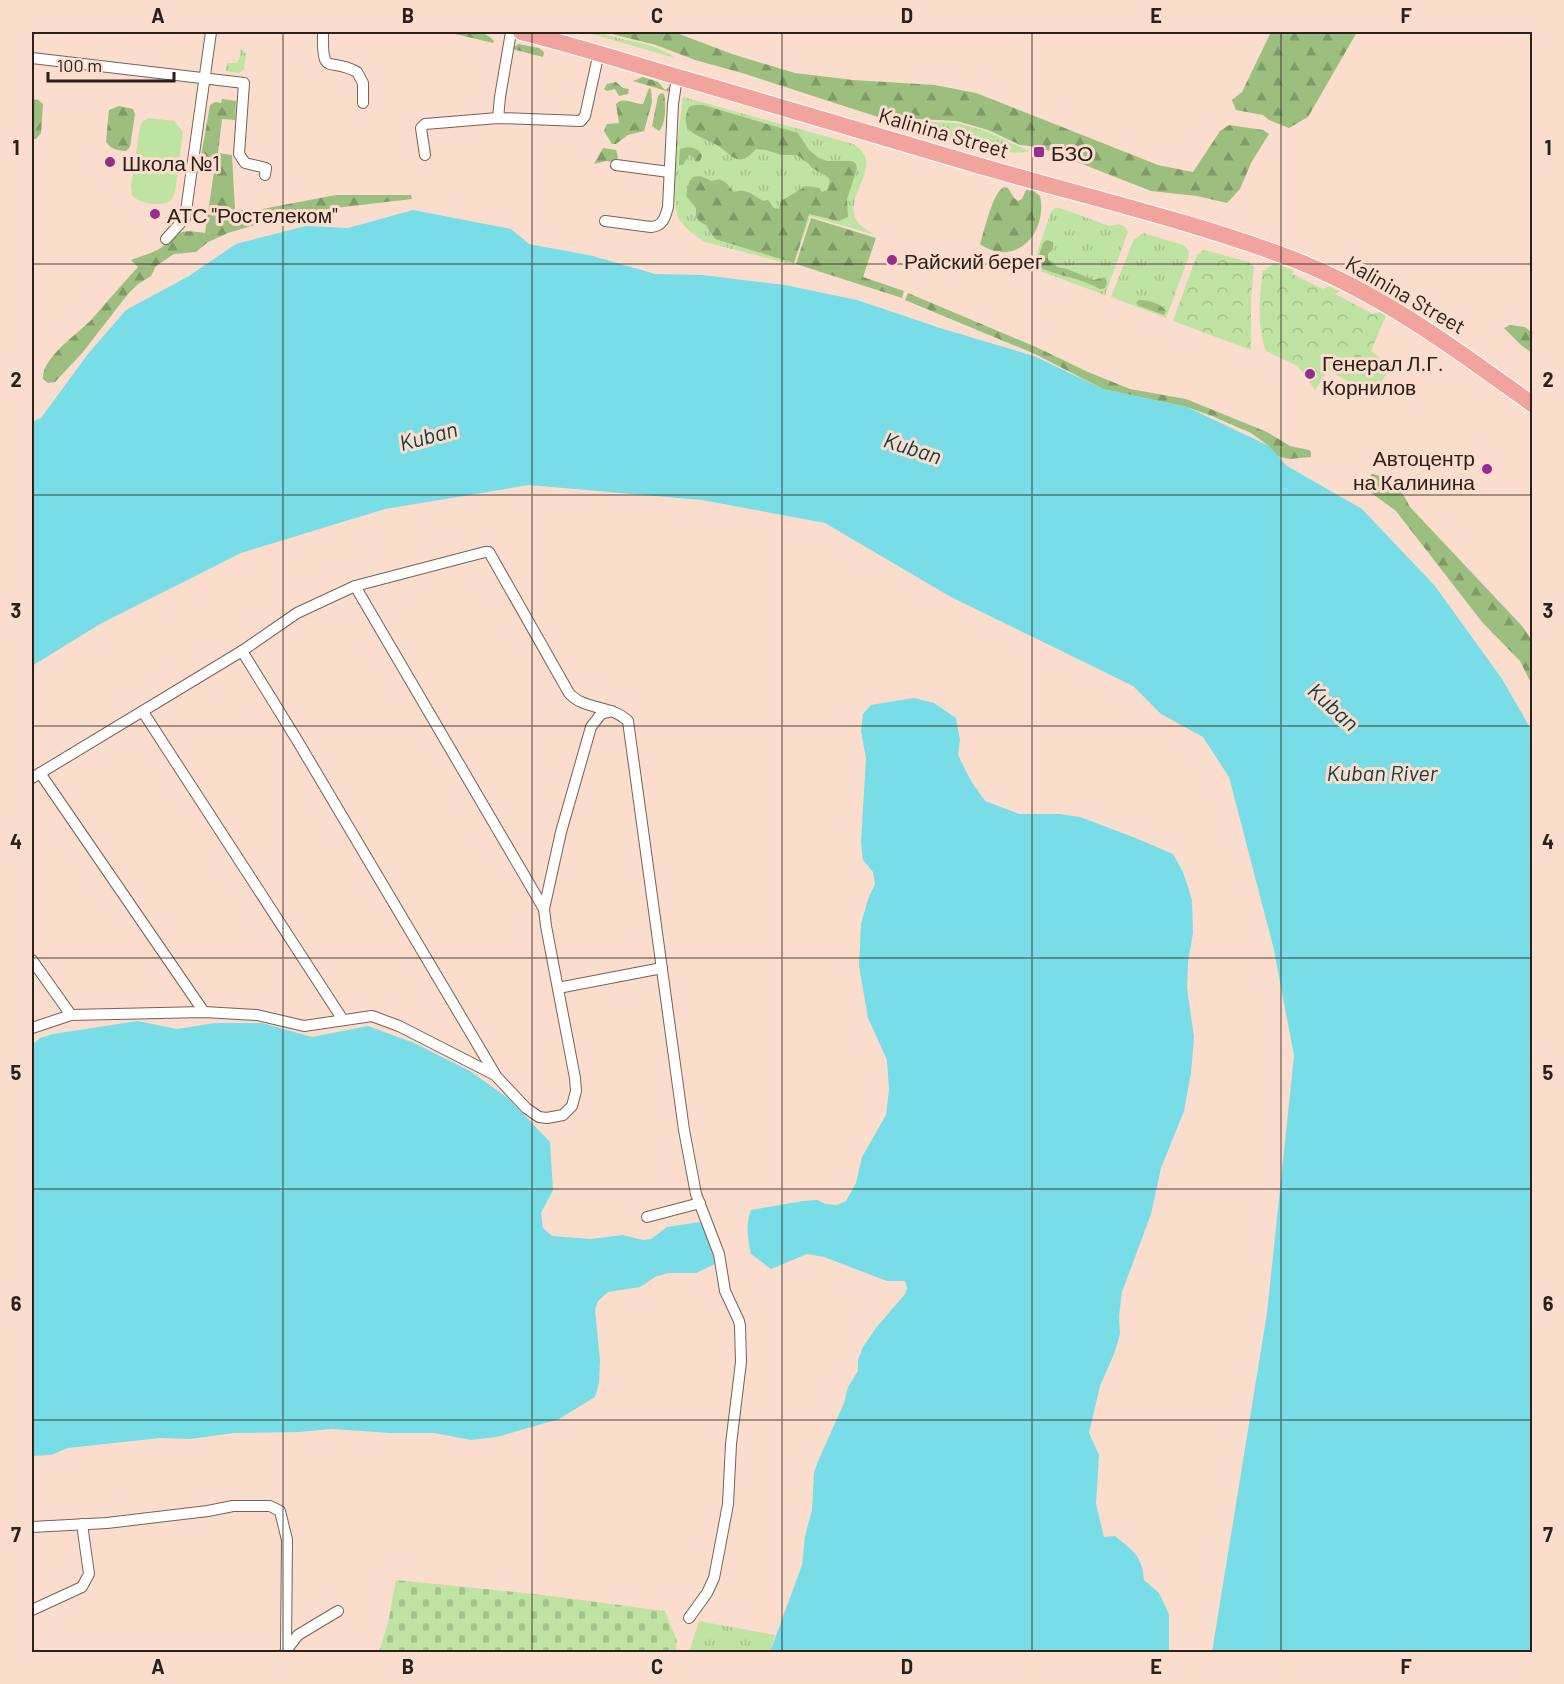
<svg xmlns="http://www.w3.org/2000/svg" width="1564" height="1684" viewBox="0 0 1564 1684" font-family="Barlow,sans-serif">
<defs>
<pattern id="grass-tufts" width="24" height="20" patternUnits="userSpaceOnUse" patternTransform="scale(1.5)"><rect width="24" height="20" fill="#bfe3a3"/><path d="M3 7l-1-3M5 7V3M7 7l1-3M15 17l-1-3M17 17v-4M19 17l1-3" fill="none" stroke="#a4c28c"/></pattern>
<pattern id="forest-firs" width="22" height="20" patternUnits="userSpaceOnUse" patternTransform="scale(1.5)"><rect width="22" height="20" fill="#9cbf7f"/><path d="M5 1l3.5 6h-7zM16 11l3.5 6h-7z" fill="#7f9b67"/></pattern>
<pattern id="cemetery-stones" width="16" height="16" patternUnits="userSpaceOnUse" patternTransform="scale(1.5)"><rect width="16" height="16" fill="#bfe3a3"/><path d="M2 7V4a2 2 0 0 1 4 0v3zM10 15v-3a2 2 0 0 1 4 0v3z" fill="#a4c28c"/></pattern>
<pattern id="park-crowns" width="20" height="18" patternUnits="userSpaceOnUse" patternTransform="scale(1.5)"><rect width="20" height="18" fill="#bfe3a3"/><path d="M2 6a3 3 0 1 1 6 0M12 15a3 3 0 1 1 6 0" fill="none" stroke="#a4c28c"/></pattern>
</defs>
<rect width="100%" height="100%" fill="#faddcd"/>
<!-- grass -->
<g fill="url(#grass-tufts)">
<path d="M 585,32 C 600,31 608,36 622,39 C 642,43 659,46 675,58 Z"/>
<polygon points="241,49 246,54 244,70 239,73 226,71 227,63 237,63 239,60"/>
<path d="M 683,97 L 853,144 C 888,165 841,196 857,221 C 861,227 869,231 875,235 L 810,216 L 794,265 L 705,242 C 695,236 687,230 680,221 C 667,199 680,124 683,97 Z"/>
<path d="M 890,120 L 958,123 L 988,132 L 1029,151 C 1011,160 914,128 890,120 Z"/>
<polygon points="1055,208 1060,208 1109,226 1119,224 1125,227 1128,232 1105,295 1032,268 1051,212"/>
<polygon points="1144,233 1183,245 1188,250 1189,256 1166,318 1111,297 1134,239"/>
<polygon points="699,1621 775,1635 770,1652 689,1652"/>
</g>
<!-- forest -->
<g fill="url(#forest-firs)">
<path d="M 447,32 C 461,31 484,28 494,41 L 493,43 Z"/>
<polygon points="604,32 674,32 732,54 795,73 853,80 935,85 976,93 1158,165 1193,172 1220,131 1229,125 1263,130 1269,134 1251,163 1240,189 1227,203 1197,196 1151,191 1039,147 1020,145 988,130 957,121 878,117 742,73 695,60 656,45"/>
<polygon points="1271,32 1357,32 1308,117 1289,128 1269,120 1263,115 1236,110 1232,100 1242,92"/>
<polygon points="518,44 539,48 544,52 543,57 512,49"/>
<polygon points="643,77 658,82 665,90 669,87 673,87 673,93 633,81"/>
<polygon points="616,82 623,88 629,89 628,94 619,96 615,89 607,91 604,89 607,84"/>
<path d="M 649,88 L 651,89 L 652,102 L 644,131 L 628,135 L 616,144 L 612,144 L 604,131 L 607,124 L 619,123 L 616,104 C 624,96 633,104 643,104 Z"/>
<path d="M 661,93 L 664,94 C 666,104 666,124 659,131 L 652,126 L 658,96 Z"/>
<polygon points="32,99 38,100 43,104 41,133 36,139 32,139"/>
<path d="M 222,99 L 236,101 L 235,120 L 222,119 L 218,153 L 232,155 L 235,209 L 251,211 L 336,195 L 411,195 L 412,199 L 293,213 L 228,233 L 208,242 L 196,252 L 174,254 L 156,266 L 151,276 L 138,284 L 128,294 L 83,352 L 55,382 L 48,383 L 43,379 C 41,358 79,333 92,319 C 107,302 122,284 138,267 L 131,260 C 141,256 154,253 162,247 C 183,231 177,229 205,233 L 216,158 L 201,156 L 210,105 L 215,102 L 221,103 Z"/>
<path d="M 695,105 L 703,105 L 798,133 L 809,150 L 819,158 L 827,161 L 852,161 L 856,164 L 857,169 L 847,199 L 848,217 L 839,221 L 809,214 L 794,263 L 715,239 L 706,225 L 700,222 L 696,217 L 696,208 L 686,196 L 689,182 L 693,177 L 700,176 L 712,181 L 719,179 L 725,182 L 734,192 C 747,188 752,195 763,201 L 768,200 L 774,208 L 779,209 L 781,201 L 806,186 L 819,188 L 822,192 L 827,190 L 830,181 L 828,177 L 812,168 L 809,164 L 797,155 L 782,155 L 766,150 L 756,149 C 736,172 731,151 713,143 C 696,135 678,131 689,107 Z"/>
<path d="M 119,106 L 133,109 L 135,114 L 130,147 L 126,151 C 117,150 112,150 106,142 L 109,110 Z"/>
<path d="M 688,147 C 694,148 699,149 702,156 L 700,161 L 696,162 L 693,157 L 689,155 L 683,165 L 679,165 L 680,149 Z"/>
<polygon points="603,148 616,150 618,157 615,162 606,161 594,164"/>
<path d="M 1004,187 L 1008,188 L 1014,198 L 1018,201 L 1022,199 L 1026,190 L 1034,191 L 1040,196 C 1048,232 1016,269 980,244 C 985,230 992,193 1004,187 Z"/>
<polygon points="811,218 876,238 863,277 904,291 902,298 796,264"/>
<path d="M 1047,240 L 1053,242 L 1053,249 L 1048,254 L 1048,260 L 1053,262 L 1057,267 L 1067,269 L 1094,280 L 1105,277 L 1107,283 L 1105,288 L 1100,289 C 1081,278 1058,276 1038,267 L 1037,262 L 1043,243 Z"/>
<polygon points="908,293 1036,347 1088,372 1130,389 1186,399 1267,432 1290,446 1309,450 1311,452 1311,457 1289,459 1276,456 1269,446 1251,433 1212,416 1187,407 1103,389 1035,354 905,300"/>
<path d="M 1139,300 C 1148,300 1160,303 1166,311 L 1164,315 L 1139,306 L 1136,303 Z"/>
<polygon points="1510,325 1525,327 1532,333 1532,353 1521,345 1504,328"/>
<path d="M 1371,474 C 1393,478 1400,487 1410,507 L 1522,626 L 1532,640 L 1532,685 L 1520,661 L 1482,622 L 1396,511 L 1370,492 Z"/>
</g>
<!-- cemetery -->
<polygon fill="url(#cemetery-stones)" points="396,1580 535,1594 665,1611 677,1642 675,1652 379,1652 388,1623"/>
<!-- park -->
<g fill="url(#park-crowns)">
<polygon points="1204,250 1249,262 1254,267 1251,298 1251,350 1173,321 1197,255"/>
<path d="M 1274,264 L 1294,270 L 1292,274 L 1323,289 L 1328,286 L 1339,291 L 1335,294 L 1373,314 L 1382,311 L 1387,313 L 1371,351 L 1391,366 L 1373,396 L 1328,370 L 1315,390 L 1298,366 L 1266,351 C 1257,328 1259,296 1263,271 Z"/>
</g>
<!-- pitch -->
<path fill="#bfe3a3" d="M 149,118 L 174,121 L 183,132 L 175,192 C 173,197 171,202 166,203 C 157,206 137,203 132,195 C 132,193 131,187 131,185 L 140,126 L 143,121 Z"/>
<!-- water -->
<g fill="#78dde6">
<polygon points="413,210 511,229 529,244 593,256 655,274 702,275 785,285 857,300 940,328 1034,356 1103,389 1187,407 1269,446 1287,466 1362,509 1435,586 1502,679 1532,731 1532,1652 1212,1652 1267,1313 1294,1056 1274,950 1229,777 1203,737 1161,714 1133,686 951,597 825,523 702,500 529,485 385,509 241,553 100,624 32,666 32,422 41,418 88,354 126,310 189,276 236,244 306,226 348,228"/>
<path d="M 914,698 L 934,703 L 956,718 L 960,740 L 958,755 L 971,781 L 985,801 L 1019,814 L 1059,814 L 1080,817 L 1133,837 L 1173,854 L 1183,872 L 1192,900 L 1193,933 L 1188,962 L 1187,988 L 1194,1037 L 1191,1073 L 1184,1111 L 1161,1168 L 1151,1214 L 1122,1292 L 1119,1316 L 1120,1334 L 1114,1354 L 1100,1386 L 1089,1433 L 1099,1455 L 1096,1504 L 1104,1537 L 1115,1536 C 1133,1551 1142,1555 1144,1580 L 1159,1593 L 1169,1614 L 1169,1652 L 770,1652 L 802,1565 L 805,1536 L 812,1510 L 814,1472 L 819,1459 L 844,1403 L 848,1387 L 858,1371 L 858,1360 L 863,1347 L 876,1328 L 905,1294 L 907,1288 L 905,1281 L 887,1281 L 824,1257 L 807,1254 L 771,1269 L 751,1254 C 748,1239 745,1225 751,1210 L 803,1201 L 817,1200 L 826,1204 L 837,1205 L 846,1201 L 856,1183 L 862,1157 L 886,1115 L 889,1090 L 887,1060 L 868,1018 L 859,966 L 861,924 L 868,899 L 875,884 L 873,872 L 863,860 L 861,843 L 866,758 L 861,731 L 863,714 L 871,705 Z"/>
<polygon points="138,1021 177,1029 214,1023 262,1023 312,1037 368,1026 414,1043 470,1071 509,1099 550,1142 553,1190 541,1213 543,1228 552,1236 590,1239 623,1235 643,1240 651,1239 667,1227 700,1222 707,1229 715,1264 696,1273 668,1273 655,1277 640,1287 608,1292 598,1301 595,1310 600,1360 599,1383 595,1397 559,1419 497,1437 471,1440 434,1433 390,1433 332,1429 299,1432 234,1433 190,1439 160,1438 68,1448 51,1455 32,1456 32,1045 40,1038 53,1034"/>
</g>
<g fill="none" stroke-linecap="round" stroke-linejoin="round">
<defs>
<g id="minor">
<path d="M 323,32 C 322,79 329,56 357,72 L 363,83 L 363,103"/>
<polyline points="32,58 244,83 239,154 245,163 266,168 265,175"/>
<polyline points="498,118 500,97 511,32"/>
<polyline points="425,155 421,128 425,124 498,118 581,121 585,116 599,52"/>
<polyline points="616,165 669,172"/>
<path d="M 605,221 L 651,227 C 663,226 665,218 668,207 L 673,104 L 677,77"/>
<polyline points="166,239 185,218 211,32"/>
<polyline points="242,651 297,740 495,1074"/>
<path d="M 612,711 L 601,714 L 591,727 L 561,832 L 544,909 L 355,586 L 485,552 L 489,552 L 569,693 C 583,710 612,705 628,721 L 684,1130 L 696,1194 L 719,1254 L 725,1291 L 739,1321 L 740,1326 L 741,1362 L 731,1444 L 728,1504 L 722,1536 L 714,1578 L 707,1593 L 689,1618"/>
<polyline points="143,712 343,1020"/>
<polyline points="40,773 204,1012"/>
<polyline points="32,778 242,651 297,613 355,586"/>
<polyline points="32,960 71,1015"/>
<polyline points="558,988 662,968"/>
<polyline points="32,1028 71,1015 204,1012 257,1015 304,1026 372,1016 399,1026 495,1075 526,1108 539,1117 547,1118 563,1115 572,1106 576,1091 575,1078 546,926 544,909"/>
<polyline points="647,1217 700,1203"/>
<polyline points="32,1527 107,1523 208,1511 233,1506 270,1506 280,1511 287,1540 286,1651"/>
<polyline points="32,1610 82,1587 89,1574 82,1524"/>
<polyline points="285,1652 298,1635 338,1611"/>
</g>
<path id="highway" d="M 521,32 C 581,47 639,66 699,83 C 786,109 873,134 960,160 C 1070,193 1183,218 1290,258 C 1379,292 1456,349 1532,404"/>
</defs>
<!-- minor casing -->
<use href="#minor" stroke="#7a6153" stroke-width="12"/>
<!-- highway casing -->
<use href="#highway" stroke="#fff" stroke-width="18"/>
<!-- minor -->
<use href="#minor" stroke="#fff" stroke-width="10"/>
<!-- highway -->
<use href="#highway" stroke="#f1a39e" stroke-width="16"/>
</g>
<!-- grid -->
<path fill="none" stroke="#2b211b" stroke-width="1.5" stroke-opacity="0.55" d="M 283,32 L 283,1652M 532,32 L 532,1652M 782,32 L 782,1652M 1032,32 L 1032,1652M 1281,32 L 1281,1652M 32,264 L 1532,264M 32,495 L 1532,495M 32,726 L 1532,726M 32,958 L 1532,958M 32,1189 L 1532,1189M 32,1420 L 1532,1420"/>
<!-- markers -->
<g fill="#952d91" stroke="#faddcd" stroke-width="2">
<rect x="1033" y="146" width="12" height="12" rx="3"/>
<circle cx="110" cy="162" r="6"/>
<circle cx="155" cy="214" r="6"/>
<circle cx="892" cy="260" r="6"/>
<circle cx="1310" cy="374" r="6"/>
<circle cx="1487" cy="469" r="6"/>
</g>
<g text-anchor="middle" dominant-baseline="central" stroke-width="6" stroke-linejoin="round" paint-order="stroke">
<!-- street labels -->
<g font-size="21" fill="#2b211b" stroke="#faddcd">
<text transform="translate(944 132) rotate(16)">Kalinina Street</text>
<text transform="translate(1406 294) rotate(30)">Kalinina Street</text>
</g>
<!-- poi labels -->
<g font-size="21" fill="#2b211b" stroke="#faddcd" text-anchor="start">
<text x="1051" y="152">БЗО</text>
<text x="122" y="162">Школа №1</text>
<text x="167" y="214">АТС "Ростелеком"</text>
<text x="904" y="260">Райский берег</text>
<text x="1322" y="362">Генерал Л.Г.<tspan x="1322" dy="24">Корнилов</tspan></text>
<text x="1475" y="457" text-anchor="end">Автоцентр<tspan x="1475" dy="24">на Калинина</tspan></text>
</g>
<!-- water labels -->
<g font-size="22" font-style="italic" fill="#104044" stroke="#faddcd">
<text transform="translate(428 435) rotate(-15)">Kuban</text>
<text transform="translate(913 447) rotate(18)">Kuban</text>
<text transform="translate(1334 706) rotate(42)">Kuban</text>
<text x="1382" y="772">Kuban River</text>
</g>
</g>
<!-- border -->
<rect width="1564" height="1684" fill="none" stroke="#faddcd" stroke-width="66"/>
<!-- scale -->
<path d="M48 72v9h126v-9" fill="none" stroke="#2b211b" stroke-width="3"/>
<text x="57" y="72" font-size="18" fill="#2b211b" stroke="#faddcd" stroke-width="4.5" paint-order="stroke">100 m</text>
<rect x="33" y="33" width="1498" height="1618" fill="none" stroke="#2b211b" stroke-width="2"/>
<g font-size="20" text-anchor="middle" font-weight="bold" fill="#2b211b">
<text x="158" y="23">A</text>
<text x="408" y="23">B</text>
<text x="657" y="23">C</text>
<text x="907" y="23">D</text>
<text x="1156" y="23">E</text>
<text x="1406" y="23">F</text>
<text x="16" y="155">1</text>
<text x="1548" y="155">1</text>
<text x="16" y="387">2</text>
<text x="1548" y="387">2</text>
<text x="16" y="618">3</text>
<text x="1548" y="618">3</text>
<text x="16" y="849">4</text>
<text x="1548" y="849">4</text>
<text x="16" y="1080">5</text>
<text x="1548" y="1080">5</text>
<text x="16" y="1311">6</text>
<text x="1548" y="1311">6</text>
<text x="16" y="1542">7</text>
<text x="1548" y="1542">7</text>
<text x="158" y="1674">A</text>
<text x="408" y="1674">B</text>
<text x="657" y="1674">C</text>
<text x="907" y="1674">D</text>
<text x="1156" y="1674">E</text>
<text x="1406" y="1674">F</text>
</g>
</svg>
